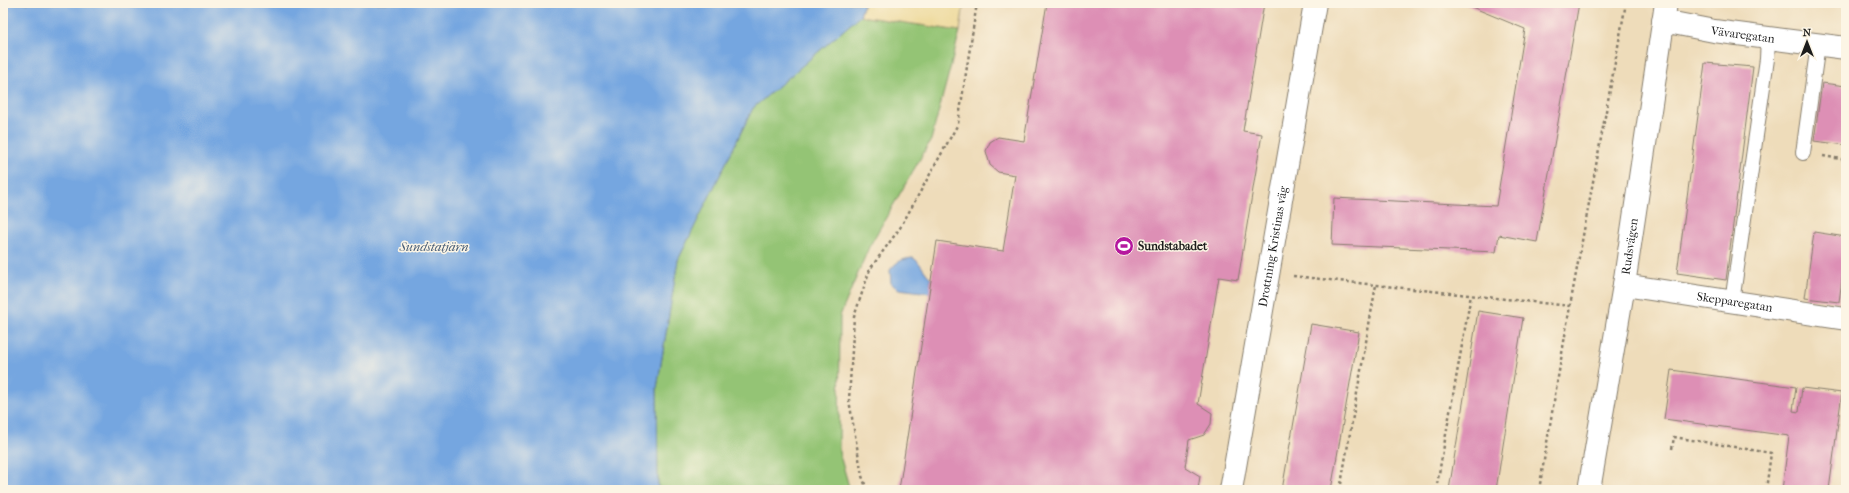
<svg xmlns="http://www.w3.org/2000/svg" width="1849" height="493" viewBox="0 0 1849 493" font-family="'IM FELL French Canon',serif">
<rect width="100%" height="100%" fill="#fcf5e5"/>
<filter id="ink" filterUnits="userSpaceOnUse"><feTurbulence type="fractalNoise" baseFrequency=".025" numOctaves="2"/><feDisplacementMap in="SourceGraphic" scale="8" xChannelSelector="R" yChannelSelector="G"/><feConvolveMatrix kernelMatrix="1 2 1 2 8 2 1 2 1" color-interpolation-filters="sRGB"/></filter>
<filter id="wash" filterUnits="userSpaceOnUse"><feTurbulence type="fractalNoise" baseFrequency=".012" numOctaves="4" result="noise"/><feDisplacementMap in="SourceGraphic" scale="16" xChannelSelector="R" yChannelSelector="G"/><feGaussianBlur stdDeviation="0.9" result="paint"/><feColorMatrix in="noise" values="0 0 0 0 0 0 0 0 0 0 0 0 0 0 0 0 0 1.4 0 .05"/><feComposite in="paint" operator="in"/></filter>
<g filter="url(#wash)">
<rect width="100%" height="100%" fill="#eedcba"/>
<!-- green -->
<polygon fill="#94c474" stroke="#587048" points="860,16 960,31 931,140 869,247 840,316 839,452 850,490 658,490 657,388 678,260 753,108"/>
<!-- sand -->
<polygon fill="#eeda9e" stroke="#857b5d" points="864,3 964,3 960,31 860,16"/>
<!-- water -->
<g fill="#75a6e0" stroke="#48617e">
<polygon points="3,3 864,3 860,16 753,108 678,260 657,388 658,490 3,490"/>
<path d="M 913,258 C 922,263 923,272 931,278 L 930,293 L 899,289 L 891,284 L 890,270 C 897,261 902,259 913,258 Z"/>
</g>
<g id="blocks">
<!-- building -->
<g fill="#dd8fb5">
<polygon points="1047,3 1264,3 1243,131 1262,134 1238,280 1219,277 1198,404 1212,413 1211,424 1204,435 1189,440 1185,467 1200,476 1198,490 899,490 937,241 1003,251 1015,175 998,172 990,165 986,151 990,142 998,137 1024,141"/>
<polygon points="1462,3 1579,3 1537,242 1499,235 1496,252 1332,245 1334,198 1496,206 1525,29"/>
<polygon points="1705,63 1753,67 1726,280 1677,273"/>
<polygon points="1822,83 1846,86 1846,145 1814,141"/>
<polygon points="1814,232 1846,237 1846,249 1839,302 1805,298"/>
<polygon points="1478,311 1523,318 1496,490 1449,490"/>
<polygon points="1311,324 1359,332 1331,490 1282,490"/>
<polygon points="1671,370 1796,387 1793,411 1799,412 1802,388 1842,393 1829,490 1782,490 1789,436 1664,419"/>
</g>
</g>
</g>
<g filter="url(#ink)">
<use href="#blocks" fill-opacity="0" stroke="#857c6b" stroke-width="1"/>
<g fill="none" stroke-linecap="round" stroke-linejoin="round">
<defs>
<g id="service">
<polyline points="1803,153 1818,44"/>
<polyline points="1732,302 1767,59 1768,37"/>
</g>
<g id="minor">
<path id="s1" d="M 1663,21 L 1714,31 L 1846,48"/>
<path id="s2" d="M 1624,285 L 1846,319"/>
<path id="s3" d="M 1231,490 L 1315,3"/>
</g>
<g id="tertiary">
<path id="s4" d="M 1589,490 L 1624,285 L 1666,3"/>
</g>
</defs>
<!-- service casing -->
<use href="#service" stroke="#857c6b" stroke-width="16"/>
<!-- minor casing -->
<use href="#minor" stroke="#857c6b" stroke-width="24"/>
<!-- tertiary casing -->
<use href="#tertiary" stroke="#857c6b" stroke-width="24"/>
<!-- path -->
<g stroke="#857c6b" stroke-width="2.5" stroke-dasharray="3 3" stroke-linecap="butt">
<polyline points="1823,156 1846,160"/>
<polyline points="1293,276 1570,306"/>
<polyline points="1672,449 1674,437 1771,453 1766,490"/>
<polyline points="867,490 862,476 849,400 854,317 870,269 900,228 958,124 977,3"/>
<polyline points="1340,490 1376,285"/>
<polyline points="1436,490 1471,295"/>
<polyline points="1539,490 1570,306 1626,3"/>
</g>
<!-- service -->
<use href="#service" stroke="#fff" stroke-width="14"/>
<!-- minor -->
<use href="#minor" stroke="#fff" stroke-width="22"/>
<!-- tertiary -->
<use href="#tertiary" stroke="#fff" stroke-width="22"/>
</g>
</g>
<!-- icons -->
<defs>
<symbol id="stadium-disc" viewBox="-11 -11 22 22"><circle r="9.5" fill="#b5179e" stroke="#fcf5e5"/><path d="M0-5a6.5 5 0 1 0 0 10a6.5 5 0 1 0 0-10ZM-3.5-1.8h7v3.6h-7Z" fill="#fff"/></symbol>
</defs>
<g fill-rule="evenodd">
<use href="#stadium-disc" x="1113" y="235" width="22" height="22"/>
</g>
<g text-anchor="middle" dominant-baseline="central" stroke-width="3" stroke-linejoin="round" paint-order="stroke">
<!-- street labels -->
<g font-size="12" fill="#1c1c1c" stroke="#fcf5e5">
<text stroke="none"><textPath href="#s1" startOffset="81">Vävaregatan</textPath></text>
<text stroke="none"><textPath href="#s3" startOffset="247">Drottning Kristinas väg</textPath></text>
<text stroke="none"><textPath href="#s4" startOffset="247">Rudsvägen</textPath></text>
<text stroke="none"><textPath href="#s2" startOffset="112">Skepparegatan</textPath></text>
</g>
<!-- poi labels -->
<g font-size="12" font-weight="bold" fill="#1c1c1c" stroke="#fcf5e5" text-anchor="start">
<text x="1138" y="246">Sundstabadet</text>
</g>
<!-- water labels -->
<g font-size="13" font-style="italic" fill="#445a74" stroke="#fcf5e5">
<text x="434" y="246">Sundstatjärn</text>
</g>
</g>
<!-- margin -->
<rect width="1849" height="493" fill="none" stroke="#fcf5e5" stroke-width="16"/>
<!-- north arrow -->
<g transform="translate(1807 42)" stroke="#fcf5e5" stroke-width="3" paint-order="stroke">
<path d="M0-3L7 15L0 10L-7 15Z" fill="#1c1c1c"/>
<text y="-6" font-size="11" font-weight="bold" text-anchor="middle" fill="#1c1c1c">N</text>
</g>
</svg>
